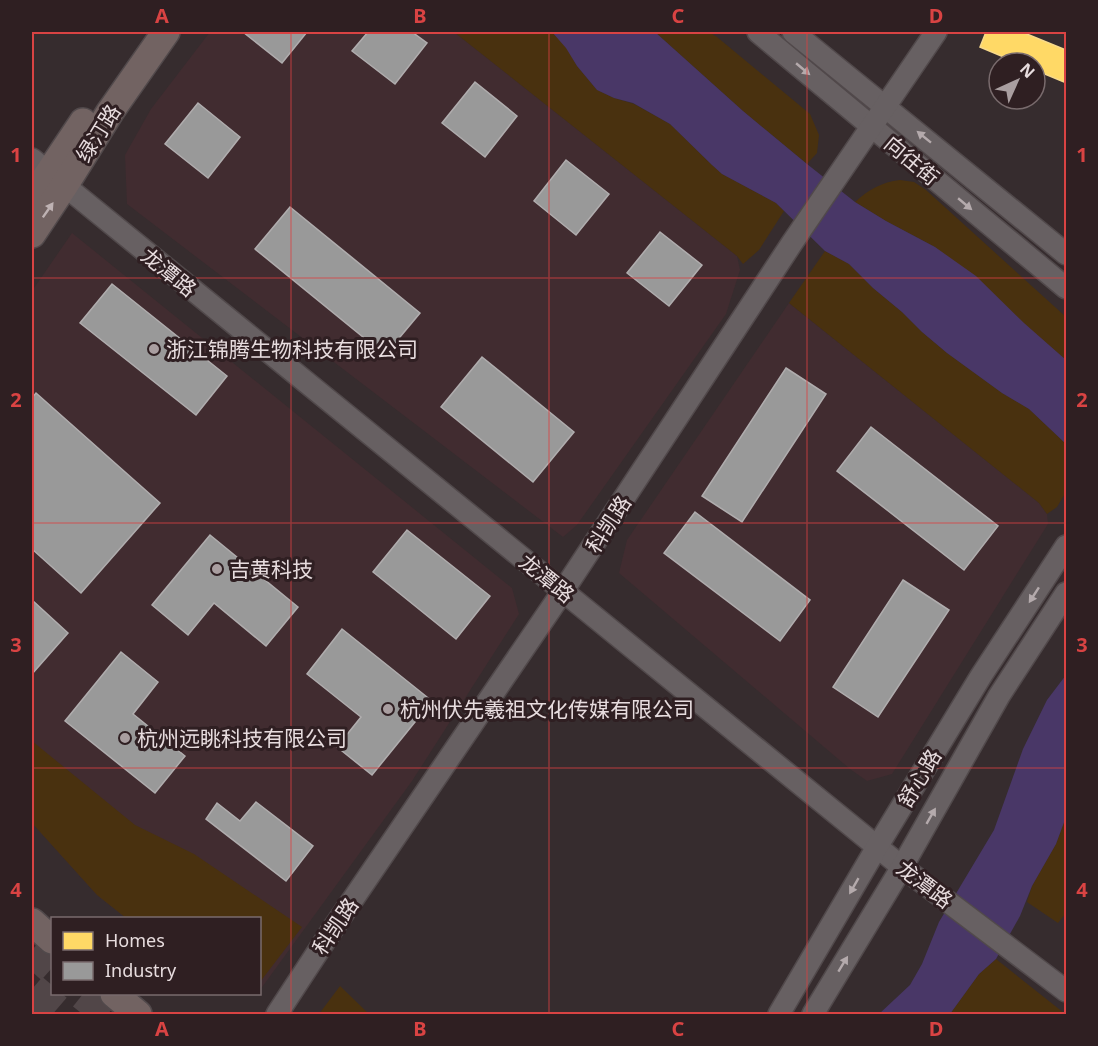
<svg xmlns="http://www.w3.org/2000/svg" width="1098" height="1046" viewBox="0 0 1098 1046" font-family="'Noto Sans','Noto Sans SC',sans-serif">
<rect width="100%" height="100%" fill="#362c2e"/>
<!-- built -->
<g fill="#412c30">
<polygon points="210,32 454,32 737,256 740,270 726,314 577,525 563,537 127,204 125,155 151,109"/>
<polygon points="72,233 512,588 519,614 412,781 260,990 260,918 126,918 97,895 32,823 32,291"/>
<polygon points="789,303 1039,503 1047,514 1048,524 892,774 867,781 850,769 619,573 627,540"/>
</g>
<!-- green -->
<g fill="#49310f">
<polygon points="454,32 552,32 567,48 577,66 597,90 614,98 634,104 670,124 712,165 722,174 776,203 784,211 759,250 743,264 737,256"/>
<polygon points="655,32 709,32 717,37 810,114 819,135 817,153 807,164 743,111"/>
<path d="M 900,180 L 914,182 L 926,190 L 1066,317 L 1066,360 L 935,247 L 886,221 L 855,202 C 868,190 882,182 900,180 Z"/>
<polygon points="825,251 849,264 873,288 902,312 922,332 947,353 1002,393 1029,409 1066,444 1066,492 1057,507 1047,514 1039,503 789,303"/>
<polygon points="32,741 135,825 194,854 302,927 260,982 260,918 126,918 97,895 32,823"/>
<polygon points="1066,817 1066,913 1058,923 1027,902 1032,886 1056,844"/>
<polygon points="996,959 1064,1013 1063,1014 950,1014 979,974"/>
<polygon points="340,986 369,1014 319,1014"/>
</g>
<!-- water -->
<g fill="#493767">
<polygon points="552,32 655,32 743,111 807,164 855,202 886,221 935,247 976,276 1024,323 1066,360 1066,444 1029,409 1002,393 947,353 922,332 902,312 873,288 849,264 825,251 776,203 722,174 712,165 670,124 633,103 614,98 597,90 577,66 566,48"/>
<polygon points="1066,675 1066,817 1056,844 1032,886 1020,916 996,959 979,974 950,1014 879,1014 910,985 922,964 939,922 994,830 1023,749 1047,700"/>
</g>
<!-- homes -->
<polygon fill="#ffd966" stroke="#f8da8a" stroke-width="1.5" points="986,32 1022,32 1066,50 1066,74 1064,82 1035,70 1035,63 1018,63 980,47"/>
<!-- industry -->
<g fill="#999" stroke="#b0adae" stroke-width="1.5">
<polygon points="243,32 307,32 282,63"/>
<polygon points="368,32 412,32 427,43 395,84 352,51"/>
<polygon points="475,82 517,116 485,157 442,123"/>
<polygon points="198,103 240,137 208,178 165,144"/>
<polygon points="566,160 609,194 576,235 534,201"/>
<polygon points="290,207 420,313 385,355 255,249"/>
<polygon points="660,232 702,265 669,306 627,273"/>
<polygon points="112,284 227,376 196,415 80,323"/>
<polygon points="482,357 574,432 533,482 441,407"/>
<polygon points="786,368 826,394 742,522 702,496"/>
<polygon points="36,393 160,503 81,593 32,549 32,398"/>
<polygon points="871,427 998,526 964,570 837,471"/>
<polygon points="695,512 810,600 780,641 664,553"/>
<polygon points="407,530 490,596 456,639 373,572"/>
<polygon points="210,535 298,607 266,646 214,603 188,635 152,605"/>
<polygon points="903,580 949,610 878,717 833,687"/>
<polygon points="32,600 68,633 32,674"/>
<polygon points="342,629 432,701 372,775 337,747 361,717 307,674"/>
<polygon points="121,652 158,682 133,714 185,756 155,793 65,721"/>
<polygon points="256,802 313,846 286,881 206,819 217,803 240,821"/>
</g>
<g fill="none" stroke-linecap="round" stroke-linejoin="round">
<!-- highway-tunnel -->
<g stroke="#514648" stroke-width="32" stroke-dasharray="32 16" stroke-linecap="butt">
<polyline points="32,950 52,968"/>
<polyline points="32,989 61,1014"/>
<polyline points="83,994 108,1014"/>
</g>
<defs>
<g id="minor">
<polyline points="758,32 1066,288"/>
<polyline points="793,32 1066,254"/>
<polyline points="32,159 902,867 1066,991"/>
<polyline points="277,1014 332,930 563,591 792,243 936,32"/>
<polyline points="779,1014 877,847 981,676 1066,546"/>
<polyline points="813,1014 902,867 999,696 1066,593"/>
</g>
<g id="major">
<polyline points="32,198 83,122"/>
<polyline points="32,234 64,186 110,112 166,32"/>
<polyline points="32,922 52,940"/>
<polyline points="114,994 138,1014"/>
</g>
</defs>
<!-- minor casing -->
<use href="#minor" stroke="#51494b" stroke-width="24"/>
<!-- major casing -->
<use href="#major" stroke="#51494b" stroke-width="30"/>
<!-- minor -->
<use href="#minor" stroke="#676062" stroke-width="21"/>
<!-- major -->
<use href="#major" stroke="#726362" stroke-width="27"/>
</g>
<!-- one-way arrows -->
<defs><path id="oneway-solid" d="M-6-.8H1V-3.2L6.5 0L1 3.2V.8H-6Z" transform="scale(1.5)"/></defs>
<g fill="#b4aaac">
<use href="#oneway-solid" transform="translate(803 69) rotate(40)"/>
<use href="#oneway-solid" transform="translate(924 137) rotate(-141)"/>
<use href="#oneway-solid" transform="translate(965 204) rotate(40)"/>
<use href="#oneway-solid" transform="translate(1034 595) rotate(123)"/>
<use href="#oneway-solid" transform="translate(931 816) rotate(-60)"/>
<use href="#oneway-solid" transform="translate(854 886) rotate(120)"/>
<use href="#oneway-solid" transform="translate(843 964) rotate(-59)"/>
</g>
<use fill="#beb2b3" href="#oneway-solid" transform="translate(48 210) rotate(-55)"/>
<!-- grid -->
<path fill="none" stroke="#d94343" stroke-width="1.5" stroke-opacity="0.55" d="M 291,32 L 291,1014M 549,32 L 549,1014M 807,32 L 807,1014M 32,278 L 1066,278M 32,523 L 1066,523M 32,768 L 1066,768"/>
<!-- markers -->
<g fill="#a99ea0" stroke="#2f1f22" stroke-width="2">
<circle cx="154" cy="349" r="6"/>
<circle cx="217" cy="569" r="6"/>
<circle cx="388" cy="709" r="6"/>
<circle cx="125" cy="738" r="6"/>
</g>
<g text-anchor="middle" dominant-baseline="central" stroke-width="6" stroke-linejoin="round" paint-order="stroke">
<!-- street labels -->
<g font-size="21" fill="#e7dcde" stroke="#2f1f22">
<text transform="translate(98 133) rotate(-58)">绿汀路</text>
<text transform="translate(912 160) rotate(40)">向往街</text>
<text transform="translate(169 272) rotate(39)">龙潭路</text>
<text transform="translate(608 524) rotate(-57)">科凯路</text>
<text transform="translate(547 578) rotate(39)">龙潭路</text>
<text transform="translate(919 778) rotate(-59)">舒心路</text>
<text transform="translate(925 884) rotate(37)">龙潭路</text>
<text transform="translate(335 926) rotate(-56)">科凯路</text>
</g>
<!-- poi labels -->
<g font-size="21" fill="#e7dcde" stroke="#2f1f22" text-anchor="start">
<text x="166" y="349">浙江锦腾生物科技有限公司</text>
<text x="229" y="569">吉黄科技</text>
<text x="400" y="709">杭州伏先羲祖文化传媒有限公司</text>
<text x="137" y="738">杭州远眺科技有限公司</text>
</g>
</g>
<!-- border -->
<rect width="1098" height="1046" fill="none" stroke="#2f1f22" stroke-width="66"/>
<!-- legend -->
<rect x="51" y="917" width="210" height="78" fill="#2f1f22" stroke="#796b6d" stroke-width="1.5"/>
<rect x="63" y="932" width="30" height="18" fill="#ffd966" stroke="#796b6d" stroke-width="1.5"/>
<text x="105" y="947" font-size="18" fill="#e7dcde">Homes</text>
<rect x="63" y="962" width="30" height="18" fill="#999999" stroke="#796b6d" stroke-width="1.5"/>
<text x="105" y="977" font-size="18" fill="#e7dcde">Industry</text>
<!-- north arrow -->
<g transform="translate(1017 81) rotate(45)"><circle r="28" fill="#2f1f22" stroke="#796b6d" stroke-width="1.5"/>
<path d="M0-4.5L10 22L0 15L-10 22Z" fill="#a99ea0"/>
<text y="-9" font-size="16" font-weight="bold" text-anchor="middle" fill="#e7dcde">N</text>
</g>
<rect x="33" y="33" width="1032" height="980" fill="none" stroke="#d94343" stroke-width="2"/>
<g font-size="20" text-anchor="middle" font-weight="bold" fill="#d94343">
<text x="162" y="23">A</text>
<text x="420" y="23">B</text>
<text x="678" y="23">C</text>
<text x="936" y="23">D</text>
<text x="16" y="162">1</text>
<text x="1082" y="162">1</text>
<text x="16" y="407">2</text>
<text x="1082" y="407">2</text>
<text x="16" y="652">3</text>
<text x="1082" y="652">3</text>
<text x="16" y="897">4</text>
<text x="1082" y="897">4</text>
<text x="162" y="1036">A</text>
<text x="420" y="1036">B</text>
<text x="678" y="1036">C</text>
<text x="936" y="1036">D</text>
</g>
</svg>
